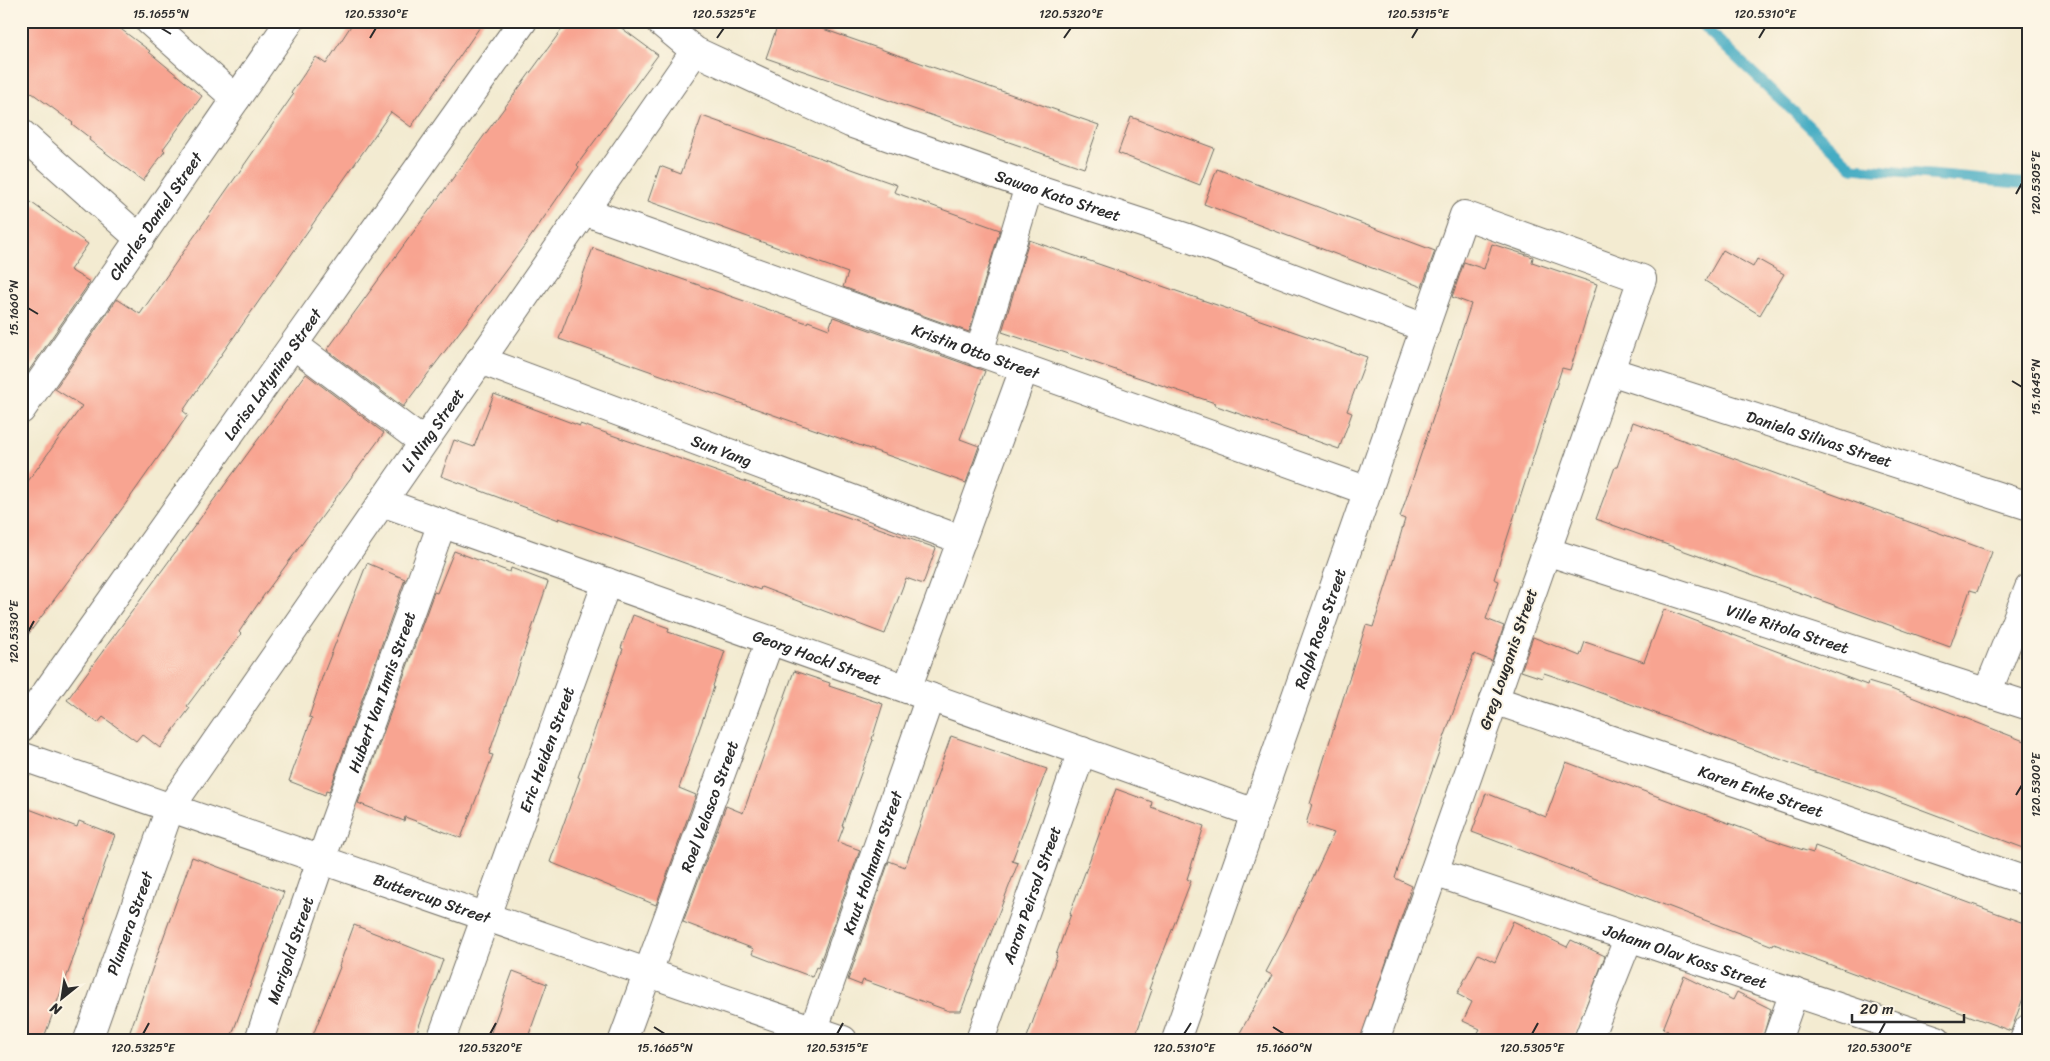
<svg xmlns="http://www.w3.org/2000/svg" width="2050" height="1061" viewBox="0 0 2050 1061" font-family="Sriracha,sans-serif">
<rect width="100%" height="100%" fill="#fcf5e5"/>
<filter id="ink" filterUnits="userSpaceOnUse"><feTurbulence type="fractalNoise" baseFrequency=".02" numOctaves="2"/><feDisplacementMap in="SourceGraphic" scale="10" xChannelSelector="R" yChannelSelector="G"/><feConvolveMatrix kernelMatrix="1 2 1 2 8 2 1 2 1" color-interpolation-filters="sRGB"/></filter>
<filter id="wash" filterUnits="userSpaceOnUse"><feTurbulence type="fractalNoise" baseFrequency=".0096" numOctaves="4" result="noise"/><feDisplacementMap in="SourceGraphic" scale="20" xChannelSelector="R" yChannelSelector="G"/><feGaussianBlur stdDeviation="1.12" result="paint"/><feColorMatrix in="noise" values="0 0 0 0 0 0 0 0 0 0 0 0 0 0 0 0 0 1.4 0 .05"/><feComposite in="paint" operator="in"/></filter>
<g filter="url(#wash)">
<rect width="100%" height="100%" fill="#f3ebd1"/>
<g fill="none" stroke-linecap="round" stroke-linejoin="round">
<!-- stream -->
<polyline stroke="#44acc3" stroke-width="11" points="1698,21 1853,168 2029,184"/>
</g>
<g id="blocks">
<!-- building -->
<g fill="#f8a491">
<polygon points="21,21 110,21 150,51 149,52 202,96 163,149 165,151 143,181 89,140 90,138 72,124 73,123 21,85"/>
<polygon points="354,21 484,21 411,127 391,112 210,371 183,411 188,415 124,506 21,644 21,491 82,406 55,389 117,299 140,314 293,95 291,93 316,57 326,64"/>
<polygon points="568,21 612,21 658,55 577,165 579,167 527,242 403,407 327,350"/>
<polygon points="779,21 800,21 1099,125 1084,168 766,58"/>
<polygon points="702,116 897,185 894,192 1000,230 969,332 843,287 848,273 648,201 660,166 681,174"/>
<polygon points="1131,117 1214,148 1200,185 1118,153"/>
<polygon points="1217,169 1435,251 1422,287 1204,204"/>
<polygon points="21,195 88,244 70,270 90,282 28,372 21,368"/>
<polygon points="1029,240 1367,357 1347,411 1352,413 1339,449 1214,405 1215,403 1002,332"/>
<polygon points="1492,244 1533,257 1532,262 1597,284 1570,370 1562,368 1494,579 1499,581 1486,619 1504,626 1492,661 1474,654 1409,836 1395,878 1412,886 1360,1040 1236,1040 1272,975 1266,972 1287,932 1334,833 1306,824 1312,804 1310,804 1366,625 1373,627 1387,583 1405,519 1400,517 1471,304 1452,297 1464,262 1484,269"/>
<polygon points="593,248 807,323 808,321 829,329 833,317 985,371 960,439 979,446 966,483 559,339"/>
<polygon points="1723,250 1753,267 1757,259 1784,274 1760,315 1705,281"/>
<polygon points="306,374 384,433 264,595 239,632 241,634 187,706 190,708 160,748 142,734 136,741 103,717 98,723 67,700"/>
<polygon points="494,394 580,426 580,424 936,548 923,584 906,578 885,634 761,587 760,590 559,518 559,520 441,476 454,440 474,447"/>
<polygon points="1633,422 1992,552 1977,592 1970,590 1950,647 1596,519 1615,467 1617,467"/>
<polygon points="454,551 510,572 511,568 548,582 489,754 493,755 461,838 405,817 404,821 358,803 434,592 437,593"/>
<polygon points="367,563 405,579 329,792 326,791 325,795 289,781 312,718 309,717 323,675"/>
<polygon points="1664,609 1867,685 1868,682 1891,689 2029,743 2029,850 1859,786 1809,770 1582,686 1544,673 1542,678 1521,671 1533,637 1580,656 1585,642 1644,662"/>
<polygon points="633,615 669,628 668,632 725,651 713,686 714,687 679,788 696,795 656,905 550,862 580,778 578,777 623,649 621,648"/>
<polygon points="794,671 830,683 829,686 883,704 872,739 873,740 842,826 844,826 838,842 860,850 818,968 816,967 812,977 752,954 754,949 683,922 726,806 743,813"/>
<polygon points="951,736 1047,769 1012,861 1018,863 961,1011 949,1011 863,980 861,985 848,980 889,861 905,867"/>
<polygon points="1566,762 1784,844 1813,853 1815,846 2029,925 2029,982 2011,1031 1774,944 1773,946 1472,832 1486,793 1546,817"/>
<polygon points="1116,789 1152,802 1151,807 1204,826 1187,879 1191,881 1149,989 1152,990 1134,1040 1026,1040 1057,956 1056,955 1071,914 1070,913"/>
<polygon points="21,806 77,827 79,821 115,835 85,921 86,921 71,965 43,1040 21,1040"/>
<polygon points="192,857 284,892 268,935 269,935 230,1040 127,1040"/>
<polygon points="1513,921 1567,947 1571,940 1605,956 1573,1040 1474,1040 1480,1029 1463,1021 1472,1002 1457,994 1478,954 1495,962"/>
<polygon points="354,925 443,960 414,1040 311,1040 340,967 339,966"/>
<polygon points="513,971 547,984 527,1040 488,1040"/>
<polygon points="1684,976 1733,1000 1737,992 1771,1009 1762,1040 1664,1040 1668,1031 1663,1029"/>
</g>
</g>
</g>
<g filter="url(#ink)">
<use href="#blocks" fill-opacity="0" stroke="#716e65" stroke-width="1"/>
<g fill="none" stroke-linecap="round" stroke-linejoin="round">
<defs>
<g id="street">
<polyline points="149,21 236,99"/>
<path id="s1" d="M 659,21 L 695,51 L 850,123 L 1029,186 L 1191,239 L 1425,328"/>
<polyline points="21,133 140,239"/>
<path id="s2" d="M 584,211 L 1368,491"/>
<polyline points="294,345 423,442"/>
<polyline points="979,353 1029,186"/>
<path id="s3" d="M 480,360 L 962,540"/>
<path id="s4" d="M 1610,371 L 2029,506"/>
<path id="s5" d="M 21,410 L 290,21"/>
<path id="s6" d="M 382,502 L 1255,813"/>
<path id="s7" d="M 1546,551 L 2029,706"/>
<polyline points="907,689 1024,369"/>
<polyline points="1987,693 2029,588"/>
<path id="s8" d="M 1494,700 L 2029,882"/>
<path id="s9" d="M 21,728 L 523,21"/>
<path id="s10" d="M 21,756 L 843,1040"/>
<path id="s11" d="M 1434,872 L 1937,1040"/>
<path id="s12" d="M 88,1040 L 170,808 L 695,51"/>
<path id="s13" d="M 259,1040 L 321,860 L 442,523"/>
<path id="s14" d="M 441,1040 L 607,582"/>
<path id="s15" d="M 623,1040 L 770,640"/>
<path id="s16" d="M 810,1040 L 930,697"/>
<path id="s17" d="M 980,1040 L 1082,751"/>
<path id="s18" d="M 1176,1040 L 1464,215 L 1642,279 L 1375,1040"/>
<polyline points="1588,1040 1629,937"/>
<polyline points="1777,1040 1794,992"/>
<polyline points="2024,1040 2029,1028"/>
</g>
</defs>
<!-- street casing -->
<use href="#street" stroke="#716e65" stroke-width="30"/>
<!-- street -->
<use href="#street" stroke="#fff" stroke-width="28"/>
</g>
</g>
<!-- ticks -->
<path fill="none" stroke="#2b2b2b" stroke-width="2" d="M 161,28 L 171,34M 370,38 L 376,28M 717,38 L 724,28M 1064,38 L 1071,28M 1412,38 L 1418,28M 1759,38 L 1765,28M 2016,194 L 2022,183M 28,308 L 38,314M 2012,381 L 2022,387M 28,632 L 34,621M 2016,795 L 2022,785M 654,1027 L 665,1034M 1273,1027 L 1284,1034M 143,1034 L 149,1023M 490,1034 L 496,1023M 837,1034 L 843,1023M 1184,1034 L 1191,1023M 1532,1034 L 1538,1023M 1879,1034 L 1885,1023"/>
<g text-anchor="middle" dominant-baseline="central" stroke-width="4" stroke-linejoin="round" paint-order="stroke">
<!-- street labels -->
<g font-size="16" fill="#2b2b2b" stroke="#fcf5e5">
<text stroke="none"><textPath href="#s1" startOffset="438">Sawao Kato Street</textPath></text>
<text stroke="none"><textPath href="#s5" startOffset="236">Charles Daniel Street</textPath></text>
<text stroke="none"><textPath href="#s2" startOffset="416">Kristin Otto Street</textPath></text>
<text stroke="none"><textPath href="#s9" startOffset="434">Larisa Latynina Street</textPath></text>
<text stroke="none"><textPath href="#s12" startOffset="706">Li Ning Street</textPath></text>
<text stroke="none"><textPath href="#s4" startOffset="220">Daniela Silivas Street</textPath></text>
<text stroke="none"><textPath href="#s3" startOffset="258">Sun Yang</textPath></text>
<text stroke="none"><textPath href="#s18" startOffset="436">Ralph Rose Street</textPath></text>
<text stroke="none"><textPath href="#s7" startOffset="254">Ville Ritola Street</textPath></text>
<text stroke="none"><textPath href="#s6" startOffset="462">Georg Hackl Street</textPath></text>
<text transform="translate(1508 659) rotate(-71)">Greg Louganis Street</text>
<text stroke="none"><textPath href="#s13" startOffset="369">Hubert Van Innis Street</textPath></text>
<text stroke="none"><textPath href="#s14" startOffset="309">Eric Heiden Street</textPath></text>
<text stroke="none"><textPath href="#s8" startOffset="282">Karen Enke Street</textPath></text>
<text stroke="none"><textPath href="#s15" startOffset="249">Roel Velasco Street</textPath></text>
<text stroke="none"><textPath href="#s16" startOffset="188">Knut Holmann Street</textPath></text>
<text stroke="none"><textPath href="#s17" startOffset="154">Aaron Peirsol Street</textPath></text>
<text stroke="none"><textPath href="#s10" startOffset="435">Buttercup Street</textPath></text>
<text stroke="none"><textPath href="#s12" startOffset="124">Plumera Street</textPath></text>
<text stroke="none"><textPath href="#s13" startOffset="95">Marigold Street</textPath></text>
<text stroke="none"><textPath href="#s11" startOffset="265">Johann Olav Koss Street</textPath></text>
</g>
</g>
<!-- margin -->
<rect width="2050" height="1061" fill="none" stroke="#fcf5e5" stroke-width="55"/>
<!-- north arrow -->
<g transform="translate(62 998) rotate(210)" stroke="#fcf5e5" stroke-width="4" paint-order="stroke">
<path d="M0-4L9 19L0 12L-9 19Z" fill="#2b2b2b"/>
<text y="-8" font-size="14" font-weight="bold" text-anchor="middle" fill="#2b2b2b">N</text>
</g>
<!-- scale -->
<path d="M1852 1014v8h112v-8" fill="none" stroke="#2b2b2b" stroke-width="2.5"/>
<text x="1860" y="1014" font-size="15" fill="#2b2b2b" stroke="#fcf5e5" stroke-width="4" paint-order="stroke">20 m</text>
<rect x="28" y="28" width="1994" height="1006" fill="none" stroke="#2b2b2b" stroke-width="2"/>
<g font-size="12" text-anchor="middle" fill="#2b2b2b">
<text x="161" y="18">15.1655°N</text>
<text x="376" y="18">120.5330°E</text>
<text x="724" y="18">120.5325°E</text>
<text x="1071" y="18">120.5320°E</text>
<text x="1418" y="18">120.5315°E</text>
<text x="1765" y="18">120.5310°E</text>
<text transform="translate(2036 183) rotate(-90)" y="4">120.5305°E</text>
<text transform="translate(14 308) rotate(-90)" y="4">15.1660°N</text>
<text transform="translate(2036 387) rotate(-90)" y="4">15.1645°N</text>
<text transform="translate(14 632) rotate(-90)" y="4">120.5330°E</text>
<text transform="translate(2036 785) rotate(-90)" y="4">120.5300°E</text>
<text x="143" y="1052">120.5325°E</text>
<text x="490" y="1052">120.5320°E</text>
<text x="665" y="1052">15.1665°N</text>
<text x="837" y="1052">120.5315°E</text>
<text x="1184" y="1052">120.5310°E</text>
<text x="1284" y="1052">15.1660°N</text>
<text x="1532" y="1052">120.5305°E</text>
<text x="1879" y="1052">120.5300°E</text>
</g>
</svg>
